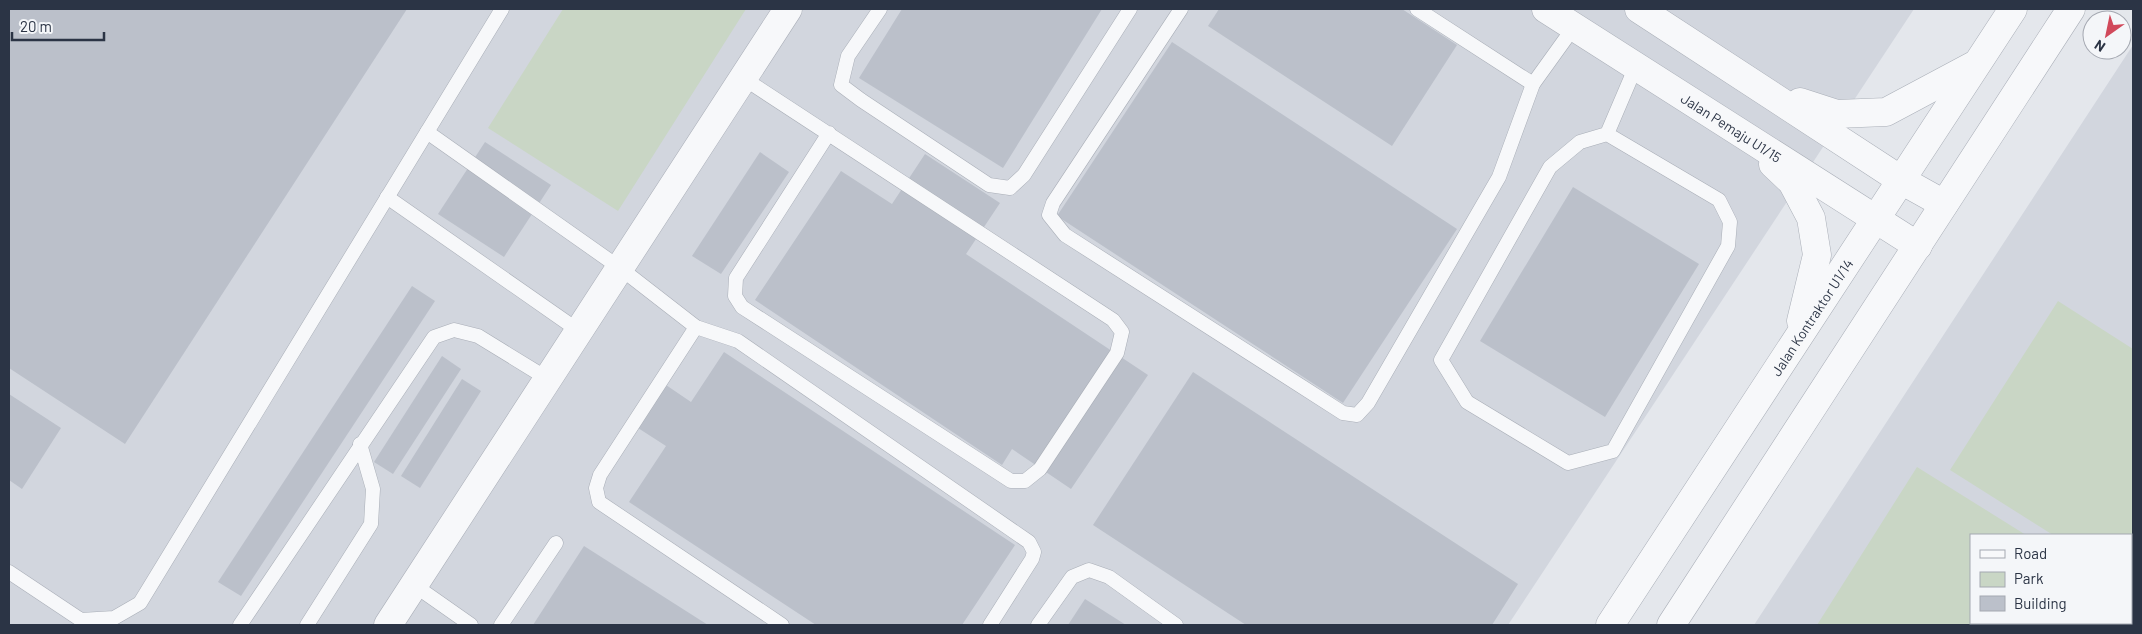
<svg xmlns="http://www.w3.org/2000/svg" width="2142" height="634" viewBox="0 0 2142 634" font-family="Barlow,sans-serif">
<rect width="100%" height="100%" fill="#e4e7ec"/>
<!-- built -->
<g fill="#d2d6de" fill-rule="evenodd">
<polygon points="9,9 1914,9 1508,625 9,625"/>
<path d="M 2133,45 L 2133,625 L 1754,625 ZM 1971,535 L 2131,535 L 2131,623 L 1971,623 Z"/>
</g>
<!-- green -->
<g fill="#c9d6c5">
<polygon points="563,9 746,9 618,211 488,128"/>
<polygon points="2058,301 2133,349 2133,586 2131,585 2131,535 2053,535 1950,470"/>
<polygon points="1917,467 2026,535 1971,535 1971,623 2131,623 2131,601 2133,603 2133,625 1817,625"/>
</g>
<!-- building -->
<g fill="#bbc0ca">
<polygon points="9,9 407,9 125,444 9,368"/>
<polygon points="902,9 1102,9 1003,168 859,78"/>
<polygon points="1219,9 1402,9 1457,45 1392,146 1208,26"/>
<polygon points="1172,42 1457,229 1343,403 1057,216"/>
<polygon points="485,142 551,185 504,257 438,214"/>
<polygon points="760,152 789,172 721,274 692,256"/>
<polygon points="925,154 1000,203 966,254 1148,375 1071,489 1012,449 1002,465 755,300 841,171 892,204"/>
<polygon points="1573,187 1699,264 1605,417 1480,341"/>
<polygon points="412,286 435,301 241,596 218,582"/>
<polygon points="724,352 1015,545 962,625 816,625 629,502 666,446 638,428 666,385 691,402"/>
<polygon points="442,356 461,369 393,474 374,462"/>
<polygon points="1193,372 1518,584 1492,625 1246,625 1093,525"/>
<polygon points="462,379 481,391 420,488 401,476"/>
<polygon points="9,394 61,428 22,489 9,480"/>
<polygon points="584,546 708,625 533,625"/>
<polygon points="1085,599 1126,625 1068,625"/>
</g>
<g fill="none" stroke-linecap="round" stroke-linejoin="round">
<defs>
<g id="service">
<polyline points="880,9 848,56 841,85 861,100 989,185 1010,188 1024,175 1130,9"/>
<polyline points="1181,9 1053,203 1049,215 1065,235 1343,413 1357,415 1368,403 1499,177 1533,84 1574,27"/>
<polyline points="1417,9 1533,84"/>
<polyline points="743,78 1113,320 1122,332 1117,353 1040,469 1025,481 1011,481 742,307 735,296 736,278 829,133"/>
<polyline points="427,132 620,268 696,327 738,341 1029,542 1034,552 1032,559 990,625"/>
<polyline points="1607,134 1719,200 1730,222 1728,246 1613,451 1568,463 1467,402 1441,360 1550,167 1580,142 1607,134 1636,66"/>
<polyline points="387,197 579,331"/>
<polyline points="696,327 600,475 596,488 599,502 782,625"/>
<polyline points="9,572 81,620 114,618 140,603 502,9"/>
<polyline points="414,585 471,625"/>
<polyline points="240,625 434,337 454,330 478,336 548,379"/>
<polyline points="307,625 371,524 373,489 360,444"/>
<polyline points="501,625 556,543"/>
<polyline points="1038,625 1072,577 1089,570 1109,577 1176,625"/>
</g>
<polyline id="minor" points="388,625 788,9"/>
<g id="tertiary">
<path id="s1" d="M 1546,9 L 1918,246"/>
<polyline points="1639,9 1901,180 1944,204"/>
<polyline points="1800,102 1837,114 1886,112 1976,64"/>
<polyline points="1773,164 1792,182 1811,218 1817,255 1801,321"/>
<path id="s2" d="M 1610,625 L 2013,9"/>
<polyline points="1671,625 2071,9"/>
</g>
</defs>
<!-- service casing -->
<use href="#service" stroke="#a9aeb7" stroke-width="15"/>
<!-- minor casing -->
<use href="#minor" stroke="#a9aeb7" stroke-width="29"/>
<!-- tertiary casing -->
<use href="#tertiary" stroke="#a9aeb7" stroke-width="29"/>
<!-- service -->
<use href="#service" stroke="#f7f8fa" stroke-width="14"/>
<!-- minor -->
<use href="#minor" stroke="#f7f8fa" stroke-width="28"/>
<!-- tertiary -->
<use href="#tertiary" stroke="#f7f8fa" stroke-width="28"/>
</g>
<g text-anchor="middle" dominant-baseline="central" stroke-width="4" stroke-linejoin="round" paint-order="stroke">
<!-- street labels -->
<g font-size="14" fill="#2b3445" stroke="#f4f6f9">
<text stroke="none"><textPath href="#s1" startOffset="220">Jalan Pemaju U1/15</textPath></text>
<text stroke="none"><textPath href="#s2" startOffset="368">Jalan Kontraktor U1/14</textPath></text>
</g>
</g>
<!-- border -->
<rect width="2142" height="634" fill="none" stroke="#2b3445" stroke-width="20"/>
<!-- legend -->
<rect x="1970" y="534" width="162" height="90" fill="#f4f6f9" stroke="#a4a8b1"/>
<rect x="1980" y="550" width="25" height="8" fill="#f7f8fa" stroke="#a4a8b1"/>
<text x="2014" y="559" font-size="15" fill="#2b3445">Road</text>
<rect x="1980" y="572" width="25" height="15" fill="#c9d6c5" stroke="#a4a8b1"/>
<text x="2014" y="584" font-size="15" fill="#2b3445">Park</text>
<rect x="1980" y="596" width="25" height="15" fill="#bbc0ca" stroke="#a4a8b1"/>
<text x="2014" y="609" font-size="15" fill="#2b3445">Building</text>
<!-- north arrow -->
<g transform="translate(2107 35) rotate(213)"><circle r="24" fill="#f4f6f9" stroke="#a4a8b1"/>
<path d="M0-4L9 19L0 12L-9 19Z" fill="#d1495b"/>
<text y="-8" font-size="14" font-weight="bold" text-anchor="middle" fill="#2b3445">N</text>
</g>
<!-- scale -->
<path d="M12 32v8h92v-8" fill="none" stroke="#2b3445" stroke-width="2.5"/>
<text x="20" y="32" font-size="15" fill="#2b3445" stroke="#f4f6f9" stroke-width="4" paint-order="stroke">20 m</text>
</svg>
